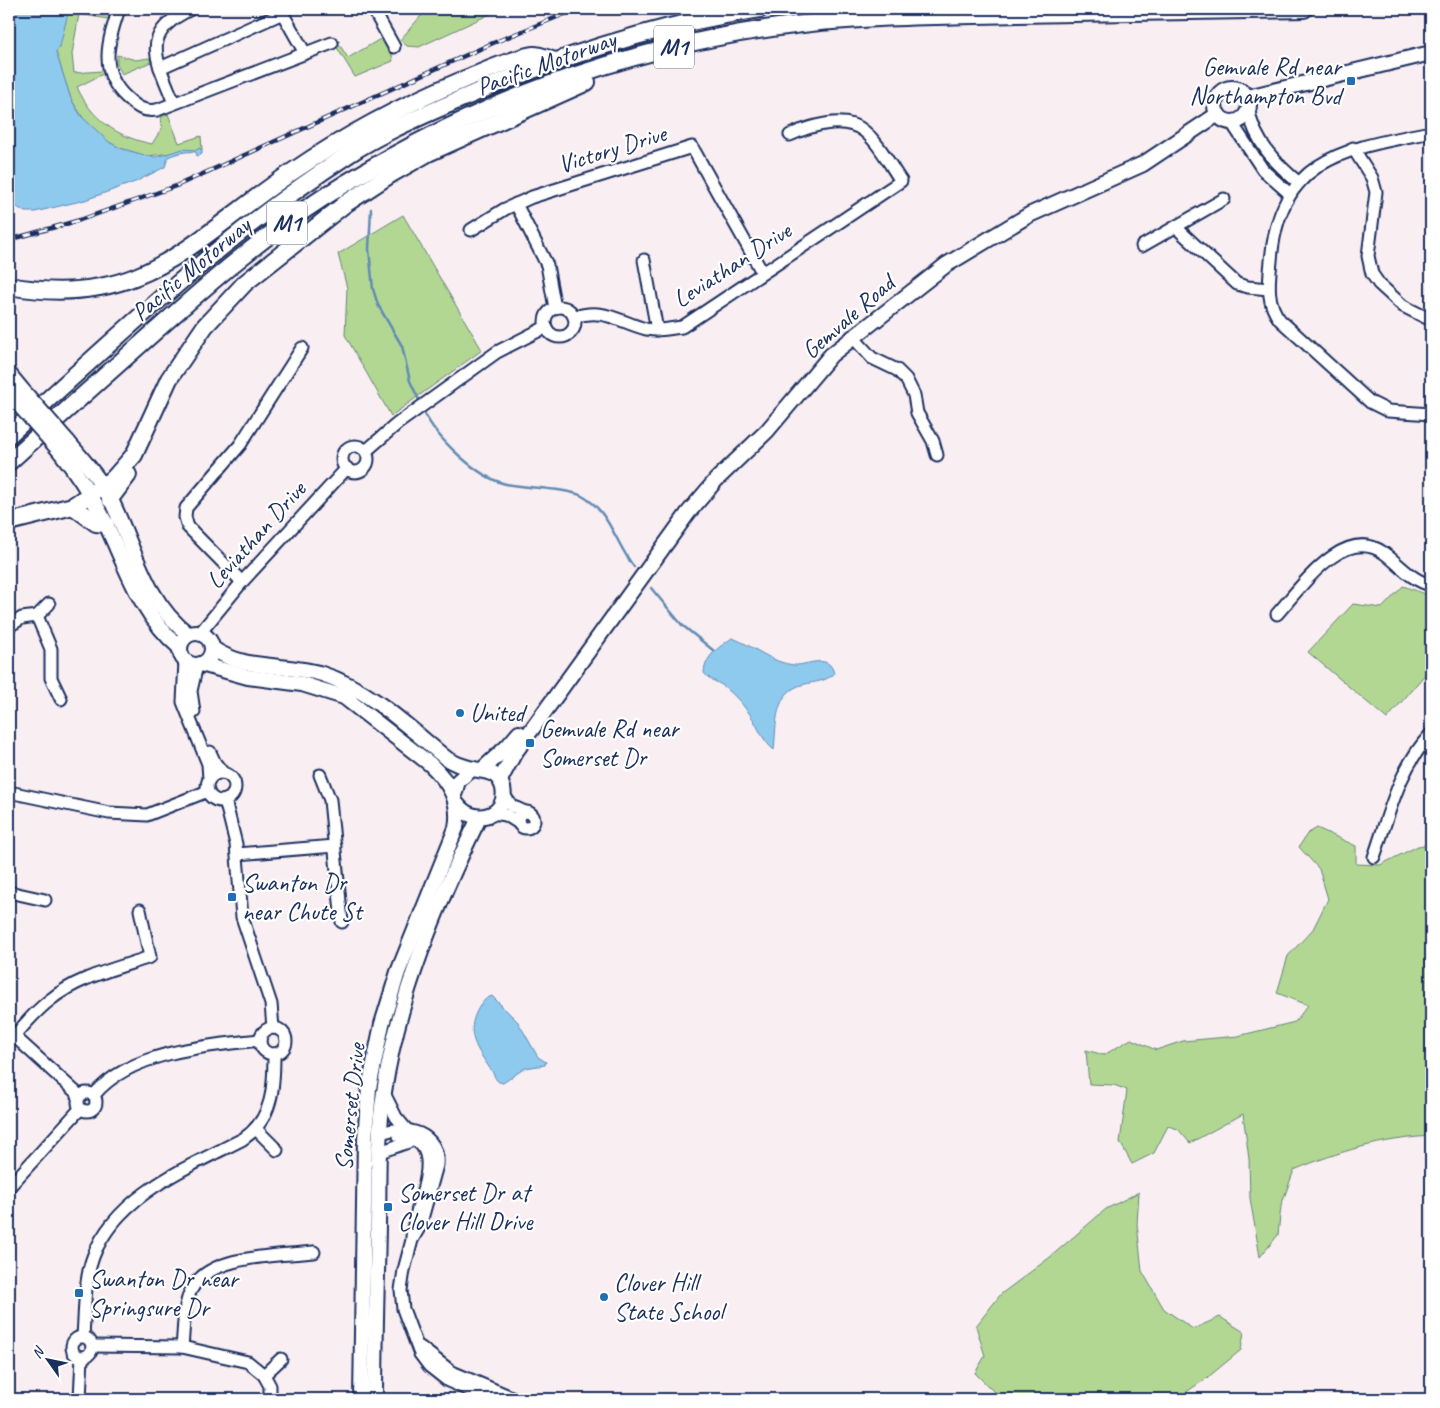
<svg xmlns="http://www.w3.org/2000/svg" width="1440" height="1408" viewBox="0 0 1440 1408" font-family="Caveat,sans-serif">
<rect width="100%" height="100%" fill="#f9eef2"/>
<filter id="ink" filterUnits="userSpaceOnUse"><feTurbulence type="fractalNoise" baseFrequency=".02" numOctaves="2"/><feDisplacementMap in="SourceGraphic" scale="10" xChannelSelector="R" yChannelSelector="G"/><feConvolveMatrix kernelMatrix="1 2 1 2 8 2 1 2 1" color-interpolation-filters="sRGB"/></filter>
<g filter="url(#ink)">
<!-- green -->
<g fill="#b2d792" stroke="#668378">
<path d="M 69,9 L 86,9 L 109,15 L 108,19 L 79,14 L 72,54 L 74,73 L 102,71 L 103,74 L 77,87 C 92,120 117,137 152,144 L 162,128 L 161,117 L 168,114 L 179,143 L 201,136 L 202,150 L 199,148 L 197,150 L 147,156 L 120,148 L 109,142 L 87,124 L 71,99 L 56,52 Z"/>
<polygon points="427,9 501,9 419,47 407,46 400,40"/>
<polygon points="382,38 391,50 393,61 355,77 336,46 339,44 348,58"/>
<polygon points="117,55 136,60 149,58 151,62 122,74 117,64"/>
<polygon points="403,215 482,350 391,416 345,335 347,288 338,254"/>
<polygon points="1403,586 1431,596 1431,672 1428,671 1387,719 1308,652 1353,604 1382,608"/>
<path d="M 1317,828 L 1356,846 L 1356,864 L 1380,865 L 1418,846 L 1431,844 L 1431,1136 C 1382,1139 1339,1151 1294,1170 L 1281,1206 L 1278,1235 L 1260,1257 L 1250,1198 L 1249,1159 L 1243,1114 L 1190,1143 L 1178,1129 L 1168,1126 L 1154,1153 L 1132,1164 L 1120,1142 L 1127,1090 L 1114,1085 L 1089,1084 L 1086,1050 L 1104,1055 L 1131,1039 L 1156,1050 L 1183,1041 L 1238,1036 L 1295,1022 L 1308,1005 L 1277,993 L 1288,956 L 1313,929 L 1328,899 L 1319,869 L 1299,847 L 1307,834 Z"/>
<polygon points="1139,1192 1137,1224 1142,1271 1164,1309 1193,1329 1220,1317 1244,1332 1241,1350 1207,1378 1176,1399 1001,1399 975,1373 985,1356 976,1326 1001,1294 1049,1258 1106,1209"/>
</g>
<!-- water -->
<g fill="#8ec9ee" stroke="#608bb4">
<path d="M 10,9 L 69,9 L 60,46 L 56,52 L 71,99 L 81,116 L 109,142 L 120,148 L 147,156 L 156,157 L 183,149 L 197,150 L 199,148 L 202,150 L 202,154 L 197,156 L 196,152 C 186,151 177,153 168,157 L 165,167 L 135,182 L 85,200 L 35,212 L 25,212 L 9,202 Z"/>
<path d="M 732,638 C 753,645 771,663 794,665 C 807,666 830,652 834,674 C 826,681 815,682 805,684 C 773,691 777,724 774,750 C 760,739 757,721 745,708 C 740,701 733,694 726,688 C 719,682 710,681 704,673 C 705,656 719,647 732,638 Z"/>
<path d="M 492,996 L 518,1022 L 538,1057 L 546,1062 L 545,1065 L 525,1068 L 503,1083 C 496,1082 496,1079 493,1073 C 480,1053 465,1037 476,1013 C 480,1005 483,999 492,996 Z"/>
</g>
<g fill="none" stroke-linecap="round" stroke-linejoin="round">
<!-- stream -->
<g stroke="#608bb4" stroke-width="2.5">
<polyline points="371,209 369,249 373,289 378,305 402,346 410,381 419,400"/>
<path d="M 424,412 C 436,438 478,478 506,484 C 525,488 567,488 582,496 C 609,510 616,544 634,567"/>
<polyline points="651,588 682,625 714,651"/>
</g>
<defs>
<g id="minor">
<path d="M 119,9 C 108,41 98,72 127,98 C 137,107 143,112 157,110 L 332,43"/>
<polyline points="280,9 305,53"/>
<polyline points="373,9 394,47"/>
<polyline points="160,68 283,13"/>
<path d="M 174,103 C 157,59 138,34 191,9"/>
<path d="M 1249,112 C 1255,142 1276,164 1299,183"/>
<polyline points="1232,123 1263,170 1290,194"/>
<path d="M 1431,132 C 1345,149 1279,157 1271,261 C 1269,282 1266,303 1280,320 L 1370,402 L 1388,411 L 1431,414"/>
<polyline points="1353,148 1372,178 1376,192 1368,256 1372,274 1379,284 1403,306 1431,320"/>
<polyline points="516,204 547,265 555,308"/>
<polyline points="1177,226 1181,232 1237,284 1248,287 1269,289"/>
<polyline points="471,230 505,209 532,197 692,147 762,272"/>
<polyline points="1142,246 1224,199"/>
<polyline points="644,260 657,330"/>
<circle cx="560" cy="322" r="15"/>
<path d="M 574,317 C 604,307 619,322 646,329 C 657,332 671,328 682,327 L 901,181 C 890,165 879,143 864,131 C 844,115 810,126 790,135"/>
<polyline points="852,336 872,358 897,370 906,379 914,395 917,413 933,441 937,455"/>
<circle cx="355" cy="459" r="13"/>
<polyline points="366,451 397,424 497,352 546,327"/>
<polyline points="242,582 188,527 185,517 186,508 240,445 302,348"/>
<path d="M 1277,614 C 1300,589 1343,524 1384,553 C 1399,564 1412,581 1431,585"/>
<polyline points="37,616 51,649 51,678 61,699"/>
<polyline points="9,626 22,618 37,616 49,604"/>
<polyline points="200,633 242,582 347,468"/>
<polyline points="185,661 183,702 208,764 209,779"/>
<polyline points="194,712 191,691 197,665"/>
<polyline points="210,752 215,763 223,773"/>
<circle cx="221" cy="787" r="14"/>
<polyline points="320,775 330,800 342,922"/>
<polyline points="9,792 109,813 147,815 208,791"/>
<polyline points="503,794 512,806 525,812"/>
<polyline points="225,800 236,844 242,917 271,1004 273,1028"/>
<circle cx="526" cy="820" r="8"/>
<polyline points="493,813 506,815 519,823"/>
<polyline points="237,854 335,846"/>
<path d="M 1374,857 C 1389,814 1399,768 1431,734"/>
<polyline points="9,892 45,900"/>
<circle cx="273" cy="1041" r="13"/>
<polyline points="14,1036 80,1096"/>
<path d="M 9,1042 C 22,1028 34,1012 50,1000 C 78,977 115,969 150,957 L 140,910"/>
<circle cx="87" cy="1102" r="9"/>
<polyline points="384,1093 396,1117 407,1130"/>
<path d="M 94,1095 C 129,1052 208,1045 260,1040"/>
<polyline points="256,1129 277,1150"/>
<path d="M 380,1133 C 406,1124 440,1133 437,1165 L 420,1226 L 412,1240 L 404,1270 L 401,1290 L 403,1309 L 420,1354 L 429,1366 L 448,1381 L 489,1399"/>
<path d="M 399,1136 C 453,1141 413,1204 412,1238"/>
<polyline points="380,1152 414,1140"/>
<polyline points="9,1187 80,1109"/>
<path d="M 83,1336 C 85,1311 84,1281 93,1257 C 116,1195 189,1167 243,1139 C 273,1119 274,1087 274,1054"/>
<circle cx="82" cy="1347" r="10"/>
<polyline points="92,1346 182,1347 248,1362 264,1375 270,1386 270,1399"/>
<path d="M 182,1347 C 184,1329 183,1307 191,1290 C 209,1254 278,1256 314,1252"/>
<polyline points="420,1347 452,1372 516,1399"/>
<polyline points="264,1375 281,1359"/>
<polyline points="80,1399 82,1357"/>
</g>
<g id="major">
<circle cx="1232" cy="105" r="17"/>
<polyline points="1248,97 1431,53"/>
<polyline points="9,374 23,391"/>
<path d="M 68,442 C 83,460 100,479 111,500 C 134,546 145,602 188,634"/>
<path d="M 59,450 C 77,473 93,497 106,524 C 127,569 141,615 180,648"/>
<circle cx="196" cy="649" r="16"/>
<path d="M 212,648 C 244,671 286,663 322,674 C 370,689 409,728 447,759 C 454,763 461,766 469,768 C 483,772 498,769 503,788 C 509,816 473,827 457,804"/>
<path d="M 201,664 L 248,677 L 302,684 L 344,697 L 430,764 C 449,782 461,801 456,828 L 398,972 L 382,1024 L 369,1088 L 365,1139 L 361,1399"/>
<polyline points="483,769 507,747 519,733"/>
<polyline points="500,780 514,754 688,513 716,480 767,431 831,355 946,265 1029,215 1143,164 1218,114"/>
<polyline points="454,795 458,781 472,769"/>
<path d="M 375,1399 C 375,1341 377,1283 378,1225 C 379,1181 377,1136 384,1092 C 398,997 437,904 479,818"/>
</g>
<g id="highway">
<path d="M 9,286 C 144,310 191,240 292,172 C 346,135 405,104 465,79 C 481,73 517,57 533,55 C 539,54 548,59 555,61"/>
<path d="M 9,435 C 118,336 225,234 349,154 C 383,132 420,117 456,101 C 554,58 654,25 760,9"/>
<path d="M 9,462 C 53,422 98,382 142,343 C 199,292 257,240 321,199 C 465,105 631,44 802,24 C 874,16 945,16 1017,14 C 1113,12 1208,11 1304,9"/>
<polyline points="110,499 128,475"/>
<polyline points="73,506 96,523 106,524"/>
<polyline points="9,522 73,506 113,479 134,455 169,379 205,326 245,283 345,204 391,174 428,153 587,82"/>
</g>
</defs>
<!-- minor casing -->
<use href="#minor" stroke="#1b2f5e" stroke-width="15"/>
<!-- major casing -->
<use href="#major" stroke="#1b2f5e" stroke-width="18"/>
<!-- highway casing -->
<use href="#highway" stroke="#1b2f5e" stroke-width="20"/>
<!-- minor -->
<use href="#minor" stroke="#fff" stroke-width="11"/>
<!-- major -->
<use href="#major" stroke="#fff" stroke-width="14"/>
<!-- highway -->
<use href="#highway" stroke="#fff" stroke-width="16"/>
<defs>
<polyline id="rail" points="9,240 80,220 176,186 493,43 577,9"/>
</defs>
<!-- rail casing -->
<use href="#rail" stroke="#1b2f5e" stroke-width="4.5"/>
<!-- rail -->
<use href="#rail" stroke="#fff" stroke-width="2.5" stroke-dasharray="8" stroke-linecap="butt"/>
<defs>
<g id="major-bridge">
<polyline points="23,391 68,442"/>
<polyline points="14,399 59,450"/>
</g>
</defs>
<!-- major-bridge casing -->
<use href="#major-bridge" stroke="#1b2f5e" stroke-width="18" stroke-linecap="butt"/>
<!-- major-bridge -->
<use href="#major-bridge" stroke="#fff" stroke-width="14"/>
</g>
</g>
<!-- markers -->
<g fill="#1f6fb2" stroke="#fff" stroke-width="2">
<rect x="1346" y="76" width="10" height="10" rx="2.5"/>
<circle cx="460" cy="713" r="5"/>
<rect x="525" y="738" width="10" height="10" rx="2.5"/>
<rect x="227" y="892" width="10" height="10" rx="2.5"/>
<rect x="383" y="1202" width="10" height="10" rx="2.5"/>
<rect x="74" y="1288" width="10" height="10" rx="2.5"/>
<circle cx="604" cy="1297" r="5"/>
</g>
<g text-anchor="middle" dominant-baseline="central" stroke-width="4.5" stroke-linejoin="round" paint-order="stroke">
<!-- shield labels -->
<g fill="#fff" stroke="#5f6d8e" stroke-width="1">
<rect x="654" y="25.5" width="40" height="43" rx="4"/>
<rect x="267" y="201.5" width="40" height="43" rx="4"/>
</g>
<g font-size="24" font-weight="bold" fill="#1b2f5e">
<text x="674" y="47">M1</text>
<text x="287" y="223">M1</text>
</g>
<!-- street labels -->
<g font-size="25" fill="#1b2f5e" stroke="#fff">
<text transform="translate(546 63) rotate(-20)">Pacific Motorway</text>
<text transform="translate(612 149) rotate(-17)">Victory Drive</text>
<text transform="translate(732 265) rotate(-33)">Leviathan Drive</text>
<text transform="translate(191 269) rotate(-40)">Pacific Motorway</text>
<text transform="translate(848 317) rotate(-41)">Gemvale Road</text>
<text transform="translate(256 535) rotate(-48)">Leviathan Drive</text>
<text transform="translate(350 1107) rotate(-84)">Somerset Drive</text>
</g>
<!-- poi labels -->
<g font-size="25" fill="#1b2f5e" stroke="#fff" text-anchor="start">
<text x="1341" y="67" text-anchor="end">Gemvale Rd near<tspan x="1341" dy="29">Northampton Bvd</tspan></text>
<text x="470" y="713">United</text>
<text x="540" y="729">Gemvale Rd near<tspan x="540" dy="29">Somerset Dr</tspan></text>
<text x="242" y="883">Swanton Dr<tspan x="242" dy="29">near Chute St</tspan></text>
<text x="398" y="1193">Somerset Dr at<tspan x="398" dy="29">Clover Hill Drive</tspan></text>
<text x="89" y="1279">Swanton Dr near<tspan x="89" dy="29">Springsure Dr</tspan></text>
<text x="614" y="1283">Clover Hill<tspan x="614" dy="29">State School</tspan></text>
</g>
</g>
<!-- margin -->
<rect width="1440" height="1408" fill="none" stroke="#fff" stroke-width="30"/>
<rect x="15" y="15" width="1410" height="1378" fill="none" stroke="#1b2f5e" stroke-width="2" filter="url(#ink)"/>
<!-- north arrow -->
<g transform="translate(48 1360) rotate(303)" stroke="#ffffff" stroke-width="4" paint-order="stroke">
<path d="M0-4L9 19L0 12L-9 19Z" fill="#1b2f5e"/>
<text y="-8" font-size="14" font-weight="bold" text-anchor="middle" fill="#1b2f5e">N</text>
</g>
</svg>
